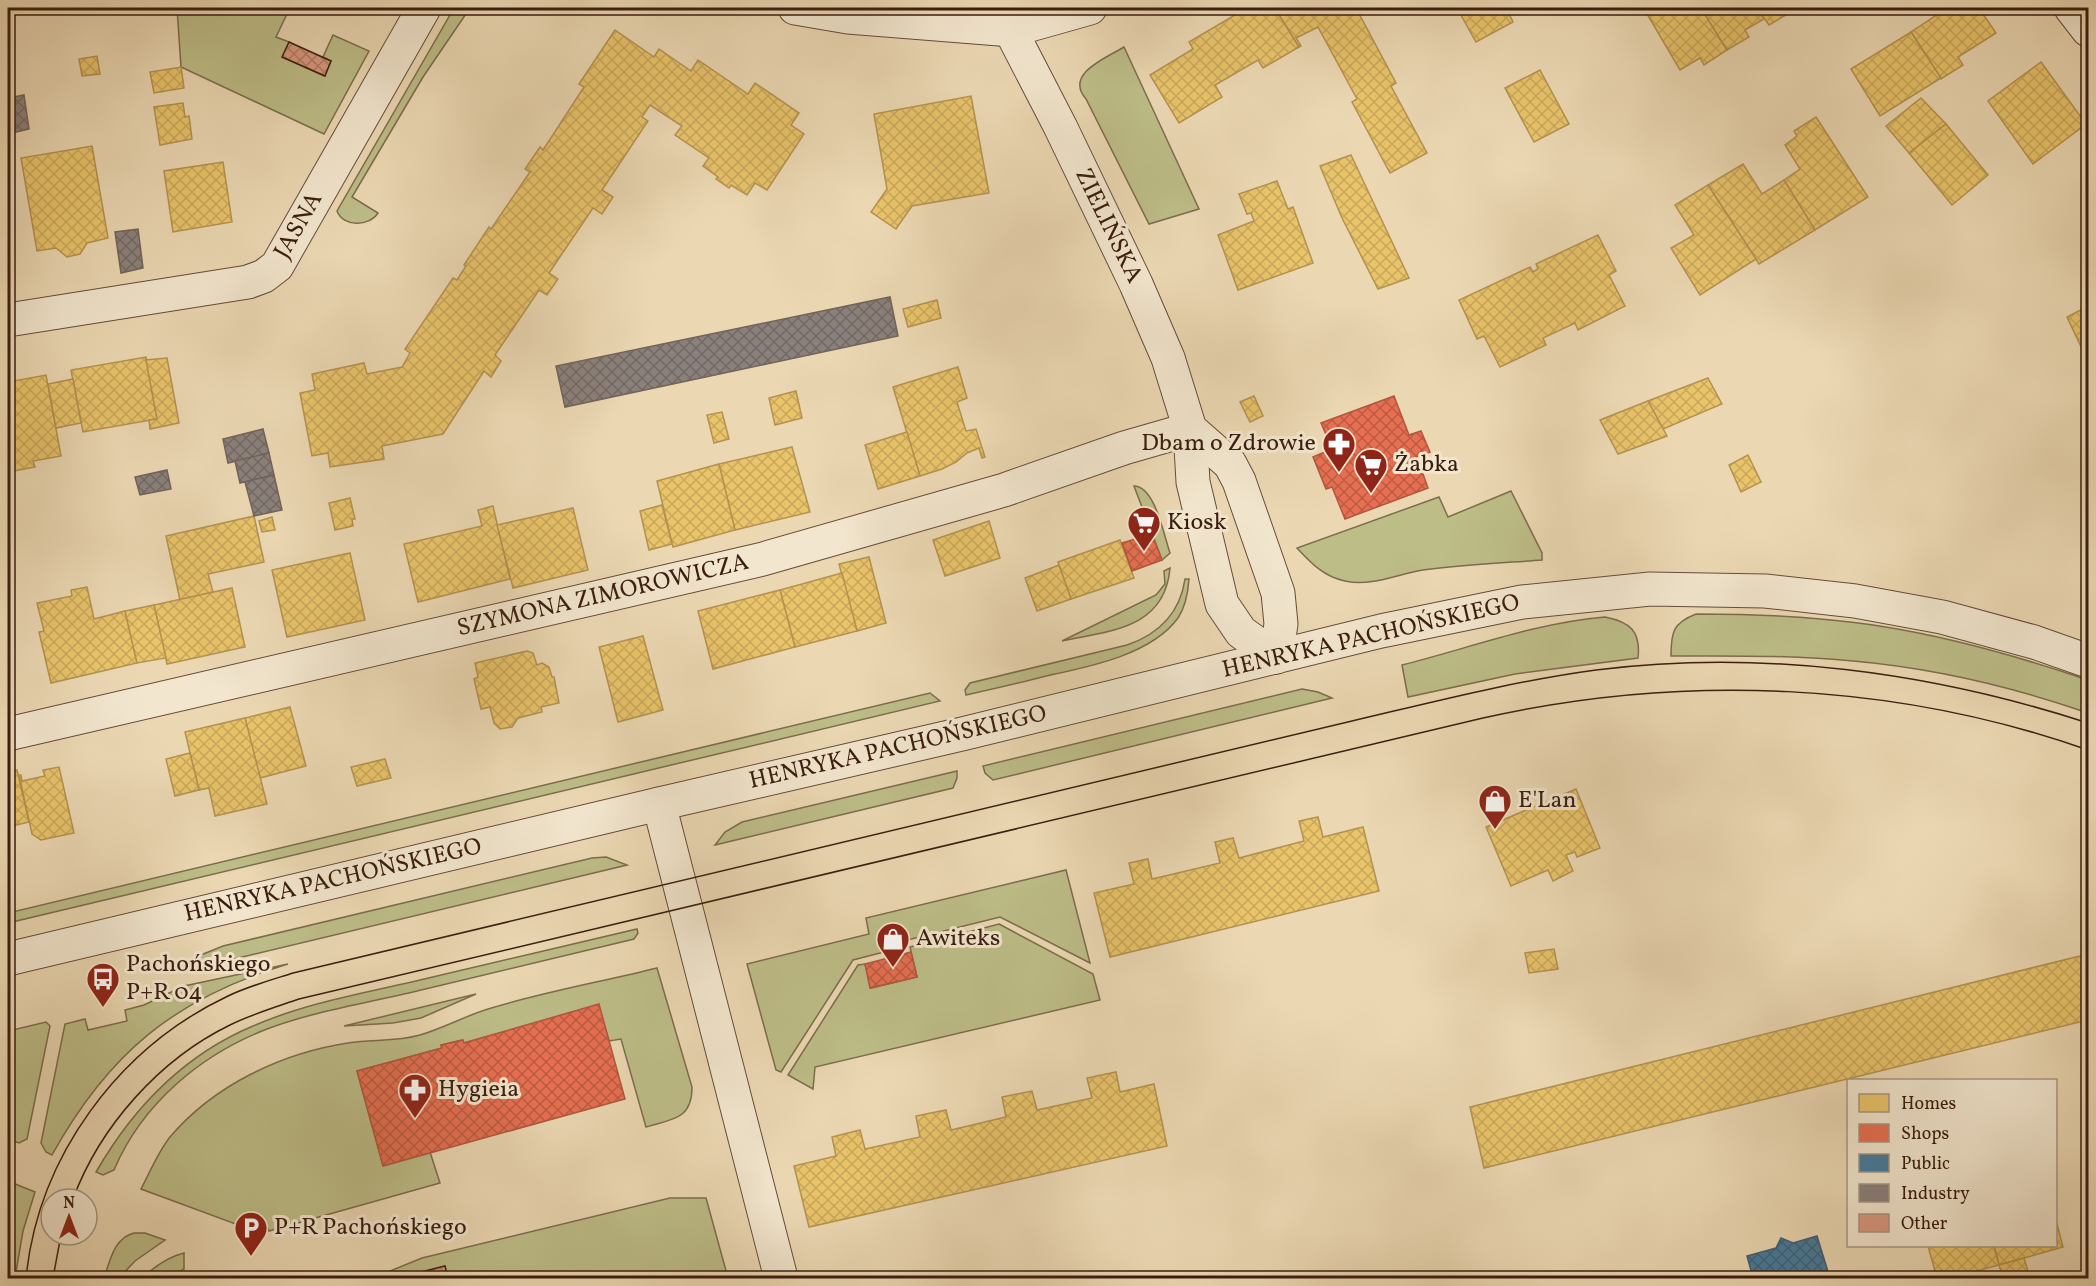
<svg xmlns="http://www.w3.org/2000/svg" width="2096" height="1286" viewBox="0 0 2096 1286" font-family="Vollkorn,serif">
<defs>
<pattern id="homes-cross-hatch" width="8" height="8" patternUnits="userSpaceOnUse" patternTransform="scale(1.5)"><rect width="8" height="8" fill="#e9c46a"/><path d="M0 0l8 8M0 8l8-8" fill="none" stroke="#c9a85b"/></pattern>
<pattern id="shops-cross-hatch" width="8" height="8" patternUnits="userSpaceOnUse" patternTransform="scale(1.5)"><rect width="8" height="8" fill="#e76f51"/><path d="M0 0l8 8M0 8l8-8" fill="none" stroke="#bc5b42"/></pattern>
<pattern id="public-cross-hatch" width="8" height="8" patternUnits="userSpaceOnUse" patternTransform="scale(1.5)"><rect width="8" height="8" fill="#457b9d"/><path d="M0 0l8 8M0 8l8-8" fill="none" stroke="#3b647e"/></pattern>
<pattern id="industry-cross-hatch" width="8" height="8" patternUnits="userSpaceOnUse" patternTransform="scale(1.5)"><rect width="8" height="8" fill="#8a817c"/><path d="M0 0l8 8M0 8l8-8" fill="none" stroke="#726964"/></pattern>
<pattern id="building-cross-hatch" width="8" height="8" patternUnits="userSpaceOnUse" patternTransform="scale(1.5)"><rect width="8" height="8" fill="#d99a80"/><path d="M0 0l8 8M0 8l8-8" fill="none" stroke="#b17d67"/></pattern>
</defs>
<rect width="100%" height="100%" fill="#ebd8b3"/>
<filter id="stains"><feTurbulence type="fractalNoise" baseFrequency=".00333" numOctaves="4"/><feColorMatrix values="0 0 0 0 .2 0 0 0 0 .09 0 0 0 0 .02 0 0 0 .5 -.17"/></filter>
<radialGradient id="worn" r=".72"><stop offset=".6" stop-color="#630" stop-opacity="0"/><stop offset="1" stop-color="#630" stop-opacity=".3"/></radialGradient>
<!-- green -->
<g fill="#bdbd88" stroke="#7c6d4c" stroke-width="1.5">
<polygon points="177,8 273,8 287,14 276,37 289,42 283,57 324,76 331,61 323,57 333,35 369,51 324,134 181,67"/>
<path d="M 454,8 L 470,8 L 423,77 L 352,197 L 378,213 C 369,227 343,227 337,211 Z"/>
<path d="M 1124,47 L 1199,209 L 1149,224 L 1086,99 C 1064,74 1106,58 1124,47 Z"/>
<path d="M 1134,486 C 1155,486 1164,536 1170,553 L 1162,560 Z"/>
<path d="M 1511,491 L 1542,553 L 1542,560 C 1502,563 1462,565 1423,570 C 1398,574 1371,587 1345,581 C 1324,577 1311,563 1297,548 L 1439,497 L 1448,517 Z"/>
<path d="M 1170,568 C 1165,629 1109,631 1062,641 L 1156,595 L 1165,584 L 1164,571 Z"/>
<path d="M 1185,579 L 1189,579 C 1188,593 1186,606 1178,618 C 1151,655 1088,667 1046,676 C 1020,683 993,689 966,695 L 965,690 L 970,683 L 1127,645 C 1159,634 1180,613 1185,579 Z"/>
<path d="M 1696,614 C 1738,614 1779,615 1820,619 C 1911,626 2002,651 2088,680 L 2088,713 C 2013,687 1933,668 1853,661 C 1793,655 1732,656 1671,656 C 1671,632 1673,623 1696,614 Z"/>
<path d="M 1605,617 C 1630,622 1641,631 1638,658 L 1515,674 L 1408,697 L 1402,665 C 1470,648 1535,623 1605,617 Z"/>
<polygon points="1302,689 1318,692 1332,698 993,780 985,773 983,766"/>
<polygon points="930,693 940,701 8,923 8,913"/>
<polygon points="957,771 957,778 953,788 715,845 725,832 742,822"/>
<polygon points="606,857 627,865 192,969 191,959 223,946 592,858"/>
<polygon points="1066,870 1090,963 1000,917 891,944 892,950 853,960 781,1072 776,1070 747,964 869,934 866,918"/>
<polygon points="999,924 1093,974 1100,1000 815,1067 813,1089 788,1075 858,965 865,964 871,988 917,977 910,947"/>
<path d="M 637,929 L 638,933 L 634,939 C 561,956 489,974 417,991 C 367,1003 315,1011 267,1029 C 200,1055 142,1104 114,1170 L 103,1175 L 96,1172 C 133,1108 184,1055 253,1026 C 306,1003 364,993 420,980 C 492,963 565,946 637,929 Z"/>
<path d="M 288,964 C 176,998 109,1052 52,1155 L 46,1152 L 41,1143 L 65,1024 L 85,1019 L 88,1030 L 127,1021 L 125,1010 L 144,1005 L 184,986 Z"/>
<path d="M 657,968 L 692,1087 C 692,1120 672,1119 646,1127 L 621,1039 L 609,1041 L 598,1005 L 464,1043 L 462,1040 L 441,1045 L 442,1048 L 357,1071 L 383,1165 L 430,1152 L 440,1183 L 269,1231 L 267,1226 L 259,1228 L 260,1233 L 141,1189 C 150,1172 158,1152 170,1137 C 214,1085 282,1053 348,1043 C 372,1039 396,1042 420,1035 C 444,1028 465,1016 488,1009 C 543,992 601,982 657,968 Z"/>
<polygon points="476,994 421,1018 393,1023 344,1026"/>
<polygon points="46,1022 50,1026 27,1139 19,1143 8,1139 8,1031"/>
<polygon points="8,1181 35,1192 23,1231 15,1278 8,1278"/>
<polygon points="670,1198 706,1198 728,1278 373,1278 422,1258"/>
<path d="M 134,1233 L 145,1233 L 165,1240 L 135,1261 L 119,1278 L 104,1278 C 110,1261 114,1238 134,1233 Z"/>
<path d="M 184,1253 L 184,1269 L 167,1278 L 142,1278 C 154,1267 167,1257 184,1253 Z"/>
</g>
<!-- homes -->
<g fill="url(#homes-cross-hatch)" stroke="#b4924f" stroke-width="1.5">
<polygon points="1231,8 1275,8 1299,47 1263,68 1258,60 1215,85 1222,97 1179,123 1150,75 1193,49 1189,42 1235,15"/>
<polygon points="1275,8 1356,8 1396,83 1391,86 1427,153 1390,173 1352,102 1357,99 1318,27 1296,38 1301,46 1299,47"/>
<polygon points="1457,8 1506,8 1513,22 1476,42"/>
<polygon points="1658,8 1701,8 1727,50 1704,65 1700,58 1680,70 1647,14"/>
<polygon points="1701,8 1757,8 1764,19 1745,30 1749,37 1727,50"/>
<polygon points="1757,8 1798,8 1769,25"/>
<polygon points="1929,8 1944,8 1946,10 1949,8 1979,8 1996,33 1958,57 1963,65 1941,79 1911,32 1935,16"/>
<polygon points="615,30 654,57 659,49 691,71 698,60 748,94 755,83 799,113 791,125 804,134 767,190 755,183 747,195 731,185 729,188 716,179 718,177 703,166 709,158 675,135 682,126 650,105 642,117 648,121 602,190 613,197 602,214 593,208 549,273 558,279 547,295 539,290 495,355 501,361 491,377 484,371 443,434 382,446 384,459 330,467 328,453 312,456 300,393 315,390 312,374 364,363 367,374 402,367 410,353 405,349 453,278 457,280 466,266 464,265 489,227 491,229 530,172 525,169 540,147 543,150 584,87 579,84"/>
<polygon points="1911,32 1941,78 1880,116 1851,69"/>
<polygon points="97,56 100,74 82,76 79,59"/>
<polygon points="2041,62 2086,124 2033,164 1988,101"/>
<polygon points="181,67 184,88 154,93 150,72"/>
<polygon points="1540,70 1569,124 1534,142 1505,88"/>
<polygon points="971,96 989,193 912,206 896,229 871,212 887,189 874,114"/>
<polygon points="1921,98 1946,124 1909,153 1886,126"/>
<polygon points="183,103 185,117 189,116 192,139 160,145 154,107"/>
<polygon points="1816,117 1868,197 1815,230 1784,180 1800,169 1785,145 1797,136 1794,131"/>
<polygon points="1946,124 1988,175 1952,205 1909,153"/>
<polygon points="92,146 108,238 87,243 80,254 67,257 56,248 37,251 21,158"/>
<polygon points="1351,155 1409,278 1378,289 1342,218 1320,166"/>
<polygon points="223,162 232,222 173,232 164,171"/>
<polygon points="1743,164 1762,194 1784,180 1815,230 1759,264 1708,185"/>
<polygon points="1277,181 1288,209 1293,207 1313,263 1238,290 1218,235 1254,221 1251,213 1247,214 1239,194"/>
<polygon points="1708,185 1756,259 1700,295 1671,248 1694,235 1675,205"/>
<polygon points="1598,235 1616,271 1609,275 1625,306 1578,330 1575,323 1543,338 1546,345 1500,367 1484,336 1477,339 1459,300 1530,267 1533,272 1538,269 1536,264"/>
<polygon points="937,300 941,318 908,327 903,309"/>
<polygon points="2088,306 2088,354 2085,355 2067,317"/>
<polygon points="146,357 157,419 83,432 71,370"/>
<polygon points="167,358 179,423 150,429 149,420 157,419 146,360"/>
<polygon points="958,367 967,398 957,402 966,431 976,429 985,457 982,458 979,448 967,453 956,462 942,469 920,476 893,387"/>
<polygon points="46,375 61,456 33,461 35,467 8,472 8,382"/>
<polygon points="1708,378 1722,404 1663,429 1648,401"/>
<polygon points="73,379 81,423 56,428 48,384"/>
<polygon points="796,391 802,418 775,425 769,398"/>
<polygon points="1254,396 1263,416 1250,422 1240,402"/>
<polygon points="1648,401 1667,436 1618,454 1600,420"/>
<polygon points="722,412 729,439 714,443 707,415"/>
<polygon points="907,432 920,476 878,489 865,445"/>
<polygon points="792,447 810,512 735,530 719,464"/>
<polygon points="1748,455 1761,482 1741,492 1729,465"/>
<polygon points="719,464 735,530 673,547 657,481"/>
<polygon points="350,498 355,519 352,519 353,526 335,530 329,503"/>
<polygon points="662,505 672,544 649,550 640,511"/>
<polygon points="493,506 510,579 418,602 404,544 482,526 478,510"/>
<polygon points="573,508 588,570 513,588 497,525"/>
<polygon points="254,516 264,562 208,574 213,592 180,600 166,536"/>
<polygon points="272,517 275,530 262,532 259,521"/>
<polygon points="989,521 1000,558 945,576 933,540"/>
<polygon points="1120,540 1134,578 1071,599 1058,562"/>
<polygon points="350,553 365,620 287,637 272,570"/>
<polygon points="869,557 886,623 857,631 839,564"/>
<polygon points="1059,565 1071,599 1037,611 1025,578"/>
<polygon points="842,573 857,631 795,647 780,590"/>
<polygon points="87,587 94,619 125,611 137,663 51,683 39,632 44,631 37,603 72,596 71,590"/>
<polygon points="232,588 245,647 167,664 154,605"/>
<polygon points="780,590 795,647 713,669 698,611"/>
<polygon points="154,605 166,658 137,663 125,611"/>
<polygon points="643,636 663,710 618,722 599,647"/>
<polygon points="527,651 533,653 537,665 542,663 549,667 552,677 554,677 559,703 541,707 542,712 518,718 512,727 500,729 494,723 490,707 481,709 474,679 478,677 475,663"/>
<polygon points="290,707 306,766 260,778 245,718"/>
<polygon points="245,718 267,804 215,816 209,788 199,790 185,732"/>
<polygon points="190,753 199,790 175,796 166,759"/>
<polygon points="385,759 391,778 357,786 351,767"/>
<polygon points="59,767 74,833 41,840 32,834 19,775 21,775 22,781 45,776 43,770"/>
<polygon points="17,770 29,822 8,827 8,773"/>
<polygon points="1576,789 1600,848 1577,857 1575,852 1566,855 1573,871 1553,881 1548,870 1511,886 1486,827"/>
<polygon points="1318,817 1323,837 1363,827 1379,891 1110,957 1094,893 1134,884 1129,863 1148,859 1152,879 1220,863 1215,842 1233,838 1239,858 1304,841 1299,821"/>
<polygon points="1554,949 1558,969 1529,973 1525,953"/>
<polygon points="2088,954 2088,1020 1484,1168 1470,1107"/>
<polygon points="1116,1072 1120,1092 1154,1084 1167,1146 809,1227 794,1166 836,1156 832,1137 860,1130 865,1149 920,1137 916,1116 946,1110 951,1130 1006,1117 1002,1097 1032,1091 1037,1110 1092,1098 1087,1078"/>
<polygon points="2056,1220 2063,1247 1999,1265 1994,1246 2056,1246"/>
<polygon points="1928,1246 1994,1246 1999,1265 1950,1278 1937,1278"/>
<polygon points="2024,1258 2030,1278 2003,1278 1999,1265"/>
</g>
<!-- shops -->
<g fill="url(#shops-cross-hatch)" stroke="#b3563d" stroke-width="1.5">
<polygon points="1394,396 1409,435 1421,431 1430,452 1417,457 1428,488 1345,519 1332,487 1326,489 1313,457 1332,449 1321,423"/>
<polygon points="1152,534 1162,560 1132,571 1122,543"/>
<polygon points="911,952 917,977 870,988 865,964"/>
<polygon points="599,1004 625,1099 383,1166 357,1071 442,1048 441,1045 463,1040 464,1043"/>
</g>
<!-- public -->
<polygon fill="url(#public-cross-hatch)" stroke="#425f72" stroke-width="1.5" points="1817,1236 1830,1278 1753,1278 1747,1256 1776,1248 1781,1238 1793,1243"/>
<!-- industry -->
<g fill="url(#industry-cross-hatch)" stroke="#72635b" stroke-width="1.5">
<polygon points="24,95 29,129 8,134 8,98"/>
<polygon points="138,229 143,268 121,273 115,232"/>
<polygon points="890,297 898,336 565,407 556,366"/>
<polygon points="263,429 269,453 228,463 223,439"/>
<polygon points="269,453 274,475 240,483 235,461"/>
<polygon points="167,470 171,489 140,495 135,477"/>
<polygon points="274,475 282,510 254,516 245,482"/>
</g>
<!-- building -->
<g fill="url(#building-cross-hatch)" stroke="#3a1d0f" stroke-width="1.5">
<polygon points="289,42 331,61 325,76 282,57"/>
<polygon points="445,1266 448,1278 414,1278 413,1274"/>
</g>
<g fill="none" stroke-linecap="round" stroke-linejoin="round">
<defs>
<g id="minor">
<polyline points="795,8 848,17 1012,30 1090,8"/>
<polyline points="999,8 1060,126 1136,284 1168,358 1190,429 1193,482 1222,604 1241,632 1276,657"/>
<polyline points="2071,8 2088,30"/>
<polyline points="8,320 248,282 264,276 277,266 424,8"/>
<polyline points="1190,429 1230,464 1239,481 1278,593 1281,624 1276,657"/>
<polyline points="8,734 763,559 1004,490 1124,448 1190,429"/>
<polyline points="659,804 781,1278"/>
<polyline points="8,959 659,804 962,734 1381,631 1522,602 1650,589 1765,591 1855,601 1942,617 2034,642 2088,661"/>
</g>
</defs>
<!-- minor casing -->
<use href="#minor" stroke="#664c38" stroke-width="35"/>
<!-- minor -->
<use href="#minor" stroke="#f2e6ce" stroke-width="33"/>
<!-- tram -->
<g stroke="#3a1d0f" stroke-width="1.5">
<path d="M 73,1199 C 100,1126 160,1059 230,1025 C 252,1014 276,1007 299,999 L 1483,718 C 1683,673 1895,682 2088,750"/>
<path d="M 26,1278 C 38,1157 118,1048 228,996 C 249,986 271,980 293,973 L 1352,721 C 1433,702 1514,681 1596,670 C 1762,649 1931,672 2088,723"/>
<polyline points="53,1278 61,1235"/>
</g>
</g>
<!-- icons -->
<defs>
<symbol id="pharmacy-pin" viewBox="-11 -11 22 30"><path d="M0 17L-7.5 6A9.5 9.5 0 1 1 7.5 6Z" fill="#8f2418" stroke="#f2e6ce"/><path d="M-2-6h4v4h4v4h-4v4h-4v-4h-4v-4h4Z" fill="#fff"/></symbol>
<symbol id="supermarket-pin" viewBox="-11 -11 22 30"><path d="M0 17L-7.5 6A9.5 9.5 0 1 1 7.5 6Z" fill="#8f2418" stroke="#f2e6ce"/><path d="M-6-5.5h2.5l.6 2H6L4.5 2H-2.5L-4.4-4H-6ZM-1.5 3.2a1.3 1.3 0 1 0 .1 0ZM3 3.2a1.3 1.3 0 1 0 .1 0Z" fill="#fff"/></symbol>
<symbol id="shop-pin" viewBox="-11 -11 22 30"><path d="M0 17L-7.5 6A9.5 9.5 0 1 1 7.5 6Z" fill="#8f2418" stroke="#f2e6ce"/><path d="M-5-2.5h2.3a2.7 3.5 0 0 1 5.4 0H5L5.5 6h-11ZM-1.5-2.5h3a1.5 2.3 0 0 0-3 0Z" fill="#fff"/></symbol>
<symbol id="bus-pin" viewBox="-11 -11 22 30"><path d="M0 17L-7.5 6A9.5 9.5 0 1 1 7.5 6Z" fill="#8f2418" stroke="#f2e6ce"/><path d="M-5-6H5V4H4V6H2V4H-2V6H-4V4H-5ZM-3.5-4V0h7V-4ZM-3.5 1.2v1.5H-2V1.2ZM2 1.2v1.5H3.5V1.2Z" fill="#fff"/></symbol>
<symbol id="parking-pin" viewBox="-11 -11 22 30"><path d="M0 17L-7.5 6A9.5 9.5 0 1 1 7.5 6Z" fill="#8f2418" stroke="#f2e6ce"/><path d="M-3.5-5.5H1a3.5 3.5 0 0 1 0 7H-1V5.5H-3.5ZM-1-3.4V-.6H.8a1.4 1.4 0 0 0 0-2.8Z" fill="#fff"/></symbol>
</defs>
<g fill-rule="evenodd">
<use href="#pharmacy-pin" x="1320" y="425" width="38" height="52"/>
<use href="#supermarket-pin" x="1352" y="446" width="38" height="52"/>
<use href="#supermarket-pin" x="1125" y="504" width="38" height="52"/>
<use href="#shop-pin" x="1476" y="782" width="38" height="52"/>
<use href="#shop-pin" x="874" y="920" width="38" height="52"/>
<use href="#bus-pin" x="84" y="960" width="38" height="52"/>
<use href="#pharmacy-pin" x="396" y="1071" width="38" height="52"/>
<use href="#parking-pin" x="232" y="1209" width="38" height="52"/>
</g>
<g text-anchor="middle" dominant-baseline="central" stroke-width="6" stroke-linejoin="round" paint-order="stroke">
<!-- street labels -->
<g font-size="24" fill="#3a1d0f" stroke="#f2e6ce">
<text transform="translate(299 226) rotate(-60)">JASNA</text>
<text transform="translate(1108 226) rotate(64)">ZIELIŃSKA</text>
<text transform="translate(603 596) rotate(-13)">SZYMONA ZIMOROWICZA</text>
<text transform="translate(1371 637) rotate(-13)">HENRYKA PACHOŃSKIEGO</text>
<text transform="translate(898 748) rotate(-13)">HENRYKA PACHOŃSKIEGO</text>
<text transform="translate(333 881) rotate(-13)">HENRYKA PACHOŃSKIEGO</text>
</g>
<!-- poi labels -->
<g font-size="24" fill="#3a1d0f" stroke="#f2e6ce" text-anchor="start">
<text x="1316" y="444" text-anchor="end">Dbam o Zdrowie</text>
<text x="1394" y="465">Żabka</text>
<text x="1167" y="523">Kiosk</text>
<text x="1518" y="801">E'Lan</text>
<text x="916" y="939">Awiteks</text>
<text x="126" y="965">Pachońskiego<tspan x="126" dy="28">P+R 04</tspan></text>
<text x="438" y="1090">Hygieia</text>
<text x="274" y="1228">P+R Pachońskiego</text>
</g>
</g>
<!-- margin -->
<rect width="2096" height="1286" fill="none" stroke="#ebd8b3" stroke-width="30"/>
<rect x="9" y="9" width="2078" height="1268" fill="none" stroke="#3a1d0f" stroke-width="3"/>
<rect x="15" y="15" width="2066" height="1256" fill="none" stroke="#3a1d0f" stroke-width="1.5"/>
<!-- legend -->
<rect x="1847" y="1079" width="210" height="168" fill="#f2e6ce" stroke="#a89682" stroke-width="1.5"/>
<rect x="1859" y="1094" width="30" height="18" fill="#e9c46a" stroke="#a89682" stroke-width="1.5"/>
<text x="1901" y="1109" font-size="18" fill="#3a1d0f">Homes</text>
<rect x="1859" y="1124" width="30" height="18" fill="#e76f51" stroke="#a89682" stroke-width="1.5"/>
<text x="1901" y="1139" font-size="18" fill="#3a1d0f">Shops</text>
<rect x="1859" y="1154" width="30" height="18" fill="#457b9d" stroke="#a89682" stroke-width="1.5"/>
<text x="1901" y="1169" font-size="18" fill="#3a1d0f">Public</text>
<rect x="1859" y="1184" width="30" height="18" fill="#8a817c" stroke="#a89682" stroke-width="1.5"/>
<text x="1901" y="1199" font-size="18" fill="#3a1d0f">Industry</text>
<rect x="1859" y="1214" width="30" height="18" fill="#d99a80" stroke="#a89682" stroke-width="1.5"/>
<text x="1901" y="1229" font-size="18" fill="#3a1d0f">Other</text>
<!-- north arrow -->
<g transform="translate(69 1217)"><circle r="28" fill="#f2e6ce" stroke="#a89682" stroke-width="1.5"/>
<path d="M0-4.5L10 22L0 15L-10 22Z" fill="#8f2418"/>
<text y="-9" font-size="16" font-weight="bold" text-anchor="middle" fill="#3a1d0f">N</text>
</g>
<rect width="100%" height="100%" filter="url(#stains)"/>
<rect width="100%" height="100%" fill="url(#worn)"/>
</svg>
